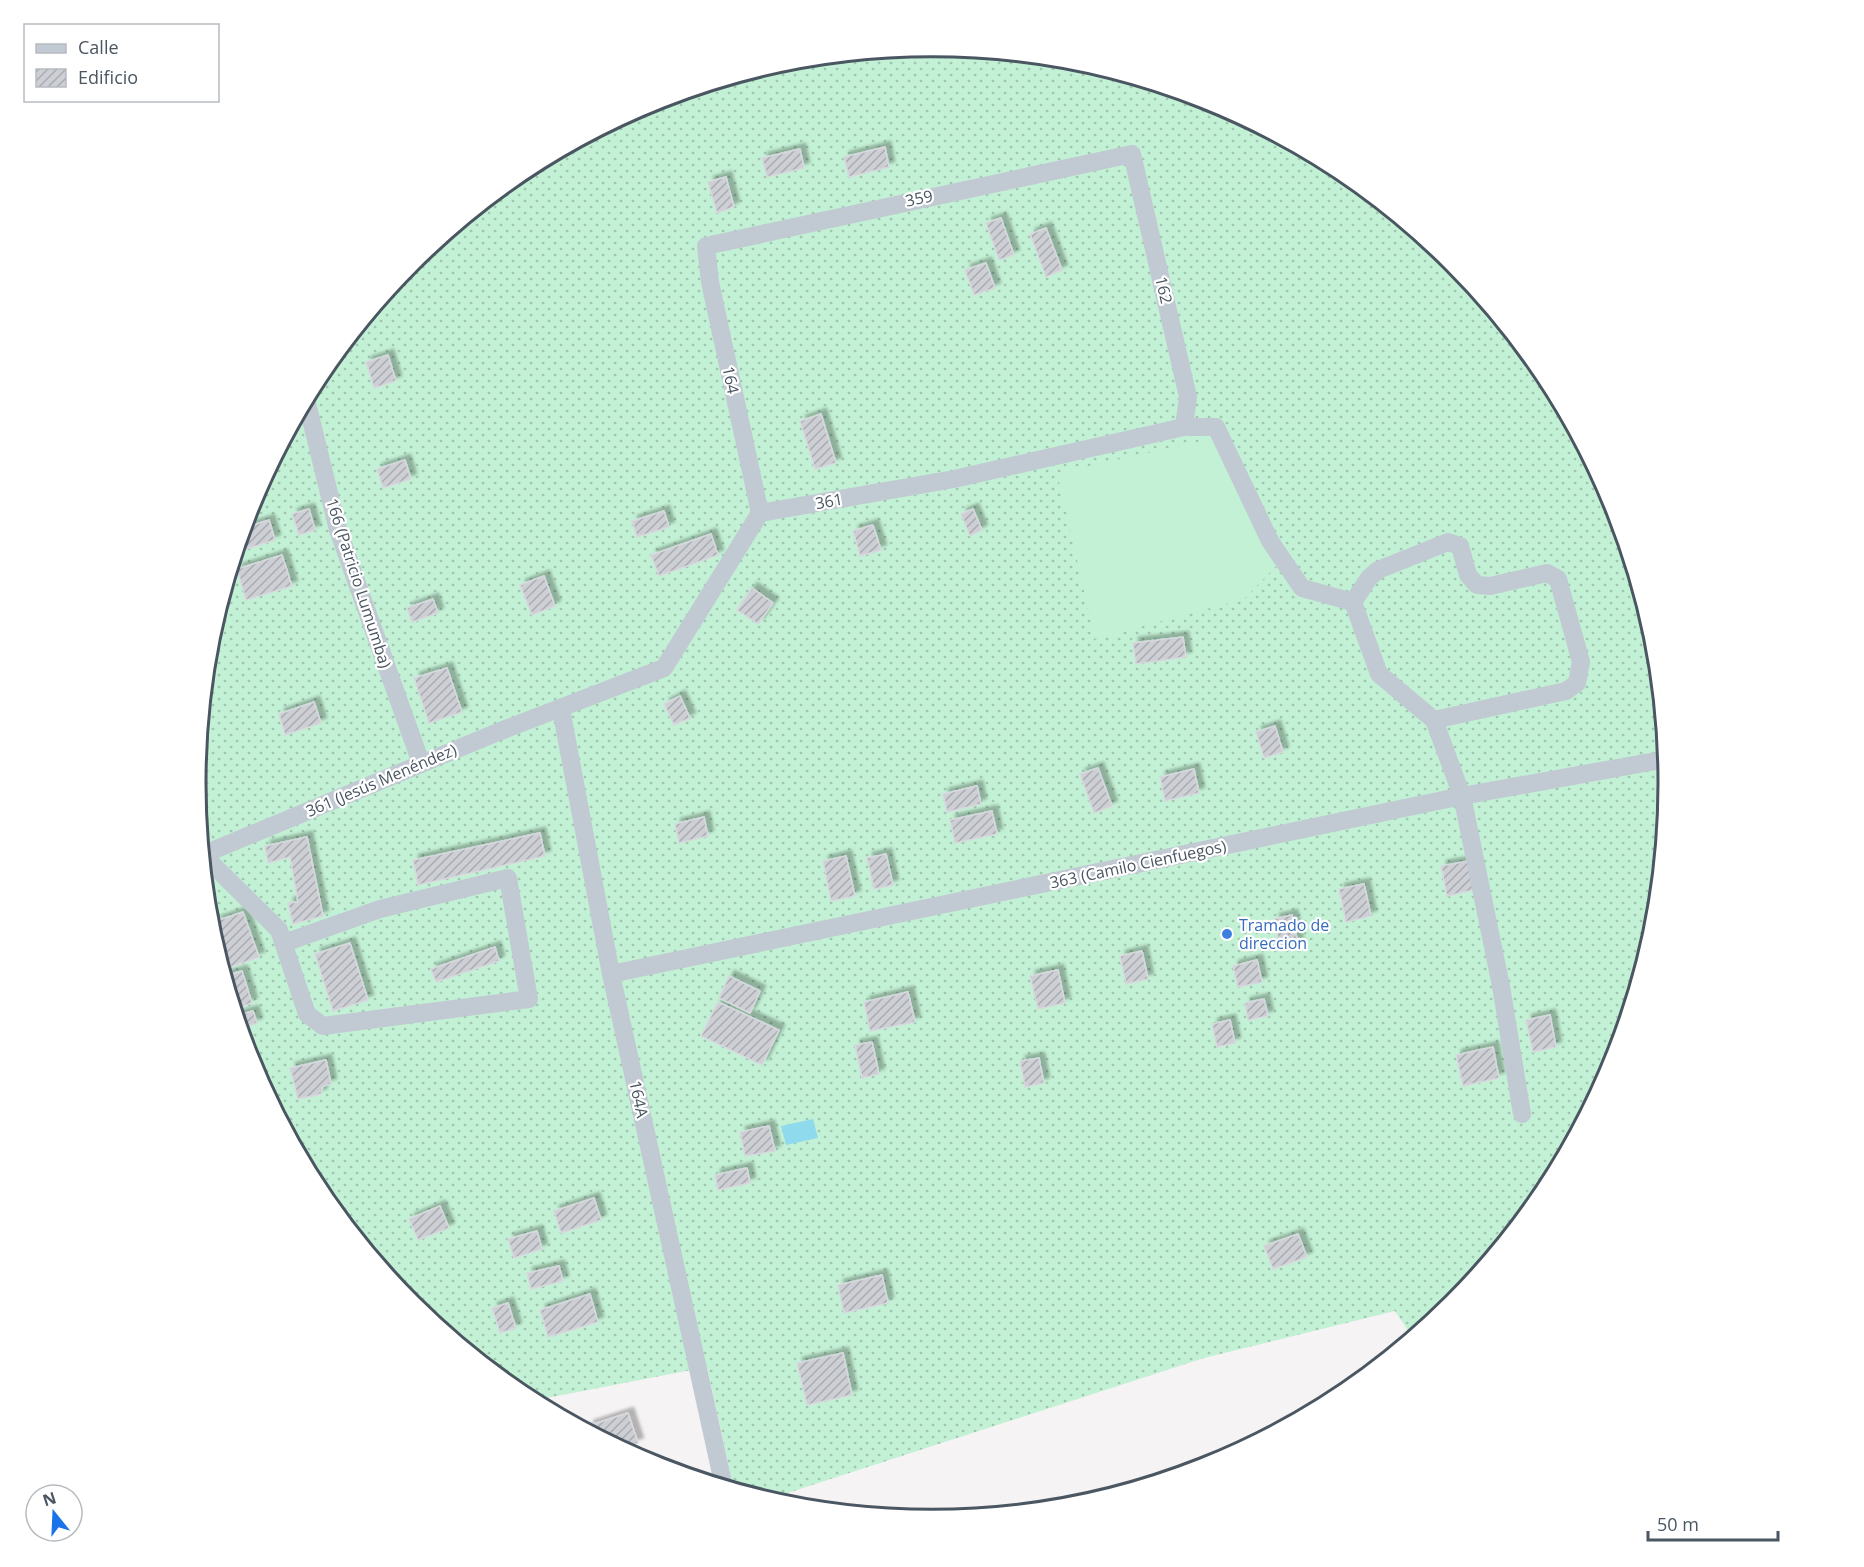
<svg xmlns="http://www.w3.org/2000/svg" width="1864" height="1567" viewBox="0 0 1864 1567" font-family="'Open Sans',sans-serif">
<defs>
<pattern id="grass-dots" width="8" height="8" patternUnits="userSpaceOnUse" patternTransform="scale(1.5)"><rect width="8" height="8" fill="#c3f1d5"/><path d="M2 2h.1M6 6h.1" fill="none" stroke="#a0c6b0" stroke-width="1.8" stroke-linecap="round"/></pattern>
<pattern id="building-hatch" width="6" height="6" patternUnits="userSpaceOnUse" patternTransform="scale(1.5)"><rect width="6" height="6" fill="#cdcfd5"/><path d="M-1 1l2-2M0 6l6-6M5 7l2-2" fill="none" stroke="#a8abb0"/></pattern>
<filter id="shadow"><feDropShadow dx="5.5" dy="-5.5" stdDeviation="1.5" flood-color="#0004"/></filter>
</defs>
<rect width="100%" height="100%" fill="#f5f3f3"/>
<!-- grass -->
<polygon fill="url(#grass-dots)" points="932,47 1076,61 1214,103 1342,171 1453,263 1545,374 1613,502 1655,640 1669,784 1655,928 1613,1066 1545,1193 1453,1305 1413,1338 1395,1311 1204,1358 766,1500 734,1490 707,1367 531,1401 411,1304 319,1193 251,1065 209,927 195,783 209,639 251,501 319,374 411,262 523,171 650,102 789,61"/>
<!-- garden -->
<polygon fill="#c3f1d5" points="1215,438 1281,561 1244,599 1095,639 1057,473"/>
<!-- water -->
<polygon fill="#90daee" points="813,1119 818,1138 786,1145 781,1126"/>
<!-- building -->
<g fill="url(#building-hatch)" stroke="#d7d9de" stroke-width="1.5" filter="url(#shadow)">
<polygon points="885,147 889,167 849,177 844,157"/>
<polygon points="800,149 804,168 767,177 762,158"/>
<polygon points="726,177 734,207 717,213 708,182"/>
<polygon points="1001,218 1014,255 999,260 986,223"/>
<polygon points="1046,228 1062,270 1046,277 1030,234"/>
<polygon points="986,263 995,288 974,295 965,270"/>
<polygon points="388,355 396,381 374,388 366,362"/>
<polygon points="821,414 836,463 815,469 800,421"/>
<polygon points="405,460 411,479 383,488 377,469"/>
<polygon points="309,509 315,530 299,535 292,514"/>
<polygon points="973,509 982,530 970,536 961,514"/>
<polygon points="664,511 669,527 637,537 632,521"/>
<polygon points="269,520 275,540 243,550 239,540 243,528"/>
<polygon points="873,525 881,550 860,556 853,531"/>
<polygon points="711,534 718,555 659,576 651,555"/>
<polygon points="282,555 292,586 246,600 237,569"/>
<polygon points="544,576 555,606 532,615 520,585"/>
<polygon points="752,588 773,603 758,624 737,610"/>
<polygon points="433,599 438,613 412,622 407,608"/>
<polygon points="1183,637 1186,657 1136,664 1133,643"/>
<polygon points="447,668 462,712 429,723 414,678"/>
<polygon points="680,696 690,718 674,725 664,704"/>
<polygon points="314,702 321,723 285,735 279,714"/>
<polygon points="1275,726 1283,752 1264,758 1256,732"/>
<polygon points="1098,768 1112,806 1094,813 1080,774"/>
<polygon points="1194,769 1199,793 1165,801 1160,777"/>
<polygon points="977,786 981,804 947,812 943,794"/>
<polygon points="992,811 997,834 955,843 950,820"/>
<polygon points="704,817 708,836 679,843 675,824"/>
<polygon points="540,833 545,856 418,885 413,860"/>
<polygon points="307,837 323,916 293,924 288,903 298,902 290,857 268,863 265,846"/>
<polygon points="1662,851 1659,882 1653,853"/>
<polygon points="886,854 893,885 874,889 867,858"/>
<polygon points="846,856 855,896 831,901 823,861"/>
<polygon points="1468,861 1474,890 1447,896 1441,866"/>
<polygon points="1364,884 1371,916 1346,922 1339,889"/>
<polygon points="243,912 259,957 231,967 216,921"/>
<polygon points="1292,915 1298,944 1280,948 1274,919"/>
<polygon points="350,943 368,1000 333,1011 315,954"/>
<polygon points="495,947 499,961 436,982 431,969"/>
<polygon points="1142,951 1148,979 1126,984 1120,956"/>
<polygon points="1257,960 1262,982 1238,987 1233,966"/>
<polygon points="1058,970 1065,1003 1038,1009 1030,976"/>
<polygon points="242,971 252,1003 234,1009 224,976"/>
<polygon points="729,976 760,991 750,1013 719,998"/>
<polygon points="908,992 915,1022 870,1031 864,1002"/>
<polygon points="1264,999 1268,1016 1248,1020 1245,1003"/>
<polygon points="718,1002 779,1030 762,1065 701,1036"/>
<polygon points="253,1011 257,1023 240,1029 236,1016"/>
<polygon points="1550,1015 1556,1047 1533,1052 1526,1020"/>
<polygon points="1230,1020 1235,1043 1217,1047 1212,1024"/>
<polygon points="872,1042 879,1074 862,1078 855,1045"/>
<polygon points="1493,1047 1499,1078 1463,1086 1456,1055"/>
<polygon points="1039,1058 1044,1083 1025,1087 1020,1061"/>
<polygon points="326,1060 331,1084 323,1086 321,1094 298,1099 290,1068"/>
<polygon points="769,1126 775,1151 745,1156 740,1132"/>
<polygon points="747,1168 750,1183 718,1190 715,1175"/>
<polygon points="594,1198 601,1220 561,1233 554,1211"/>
<polygon points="440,1206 449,1228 418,1240 409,1219"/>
<polygon points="537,1231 542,1249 514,1258 508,1239"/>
<polygon points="1298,1234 1307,1257 1273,1269 1264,1246"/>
<polygon points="559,1266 563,1281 531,1289 527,1273"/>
<polygon points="882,1275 888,1303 844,1313 838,1285"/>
<polygon points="590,1294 598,1322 548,1337 540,1310"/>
<polygon points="508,1303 516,1328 500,1333 492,1308"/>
<polygon points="843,1353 852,1395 807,1405 797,1363"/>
<polygon points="628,1413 638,1443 620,1449 590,1432 588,1426"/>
</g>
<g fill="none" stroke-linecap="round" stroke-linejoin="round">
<!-- minor -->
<g stroke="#c1cad2" stroke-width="18">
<polyline points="306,399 338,530 421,763"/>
<polyline points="760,513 710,282 706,246 1132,154 1188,397 1184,427"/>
<polyline points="1353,602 1369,578 1378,570 1448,542 1460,546 1468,575 1477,585 1490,586 1547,573 1558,579 1581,662 1577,683 1566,691 1434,720"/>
<polyline points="561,709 611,974 724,1487"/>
<polyline points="202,855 498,732 664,668 760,513 954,479 1184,427 1216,427 1270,541 1302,588 1353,602 1379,674 1434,720 1462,796 1501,986 1522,1114"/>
<polyline points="203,855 279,930 307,1014 323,1026 529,999 508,878 380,909 284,943"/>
<polyline points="611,974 1462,796 1667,759"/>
</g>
</g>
<!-- markers -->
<circle fill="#3f7fe0" stroke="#fff" stroke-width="2" cx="1227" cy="934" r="6"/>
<g text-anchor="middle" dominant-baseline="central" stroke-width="4.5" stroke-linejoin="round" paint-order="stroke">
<!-- street labels -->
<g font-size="16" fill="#4a5661" stroke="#fff">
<text transform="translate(919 198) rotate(-12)">359</text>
<text transform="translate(1164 290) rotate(77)">162</text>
<text transform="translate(731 380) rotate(78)">164</text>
<text transform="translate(829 501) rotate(-10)">361</text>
<text transform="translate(359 583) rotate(72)">166 (Patricio Lumumba)</text>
<text transform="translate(381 780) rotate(-23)">361 (Jesús Menéndez)</text>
<text transform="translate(1138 864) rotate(-12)">363 (Camilo Cienfuegos)</text>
<text transform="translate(639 1099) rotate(78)">164A</text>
</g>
<!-- shop labels -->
<g font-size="16" fill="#366cbe" stroke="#fff" text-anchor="start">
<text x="1239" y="925">Tramado de<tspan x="1239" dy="18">direccion</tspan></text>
</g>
</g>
<!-- crop -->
<path d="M0 0H1864V1567H0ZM206 783a726 726 0 1 1 1452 0a726 726 0 1 1-1452 0Z" fill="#fff" fill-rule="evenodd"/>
<path fill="none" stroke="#4a5661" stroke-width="3" d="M206 783a726 726 0 1 1 1452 0a726 726 0 1 1-1452 0Z"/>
<!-- legend -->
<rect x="24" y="24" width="195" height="78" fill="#ffffff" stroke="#b7bbc0" stroke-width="1.5"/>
<rect x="36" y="44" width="30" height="9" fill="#c1cad2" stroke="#b7bbc0" stroke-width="1.5"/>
<text x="78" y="54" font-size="18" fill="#4a5661">Calle</text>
<rect x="36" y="69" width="30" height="18" fill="url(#building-hatch)" stroke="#b7bbc0" stroke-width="1.5"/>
<text x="78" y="84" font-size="18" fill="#4a5661">Edificio</text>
<!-- north arrow -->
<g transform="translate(54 1513) rotate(342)"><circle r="28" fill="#ffffff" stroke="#b7bbc0" stroke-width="1.5"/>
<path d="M0-4.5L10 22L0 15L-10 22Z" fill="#1a73e8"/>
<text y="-9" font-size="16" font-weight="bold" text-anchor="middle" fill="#4a5661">N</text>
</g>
<!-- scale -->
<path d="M1648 1531v9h130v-9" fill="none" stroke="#4a5661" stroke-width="3"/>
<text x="1657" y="1531" font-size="18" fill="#4a5661" stroke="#ffffff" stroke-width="4.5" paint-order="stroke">50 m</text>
</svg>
